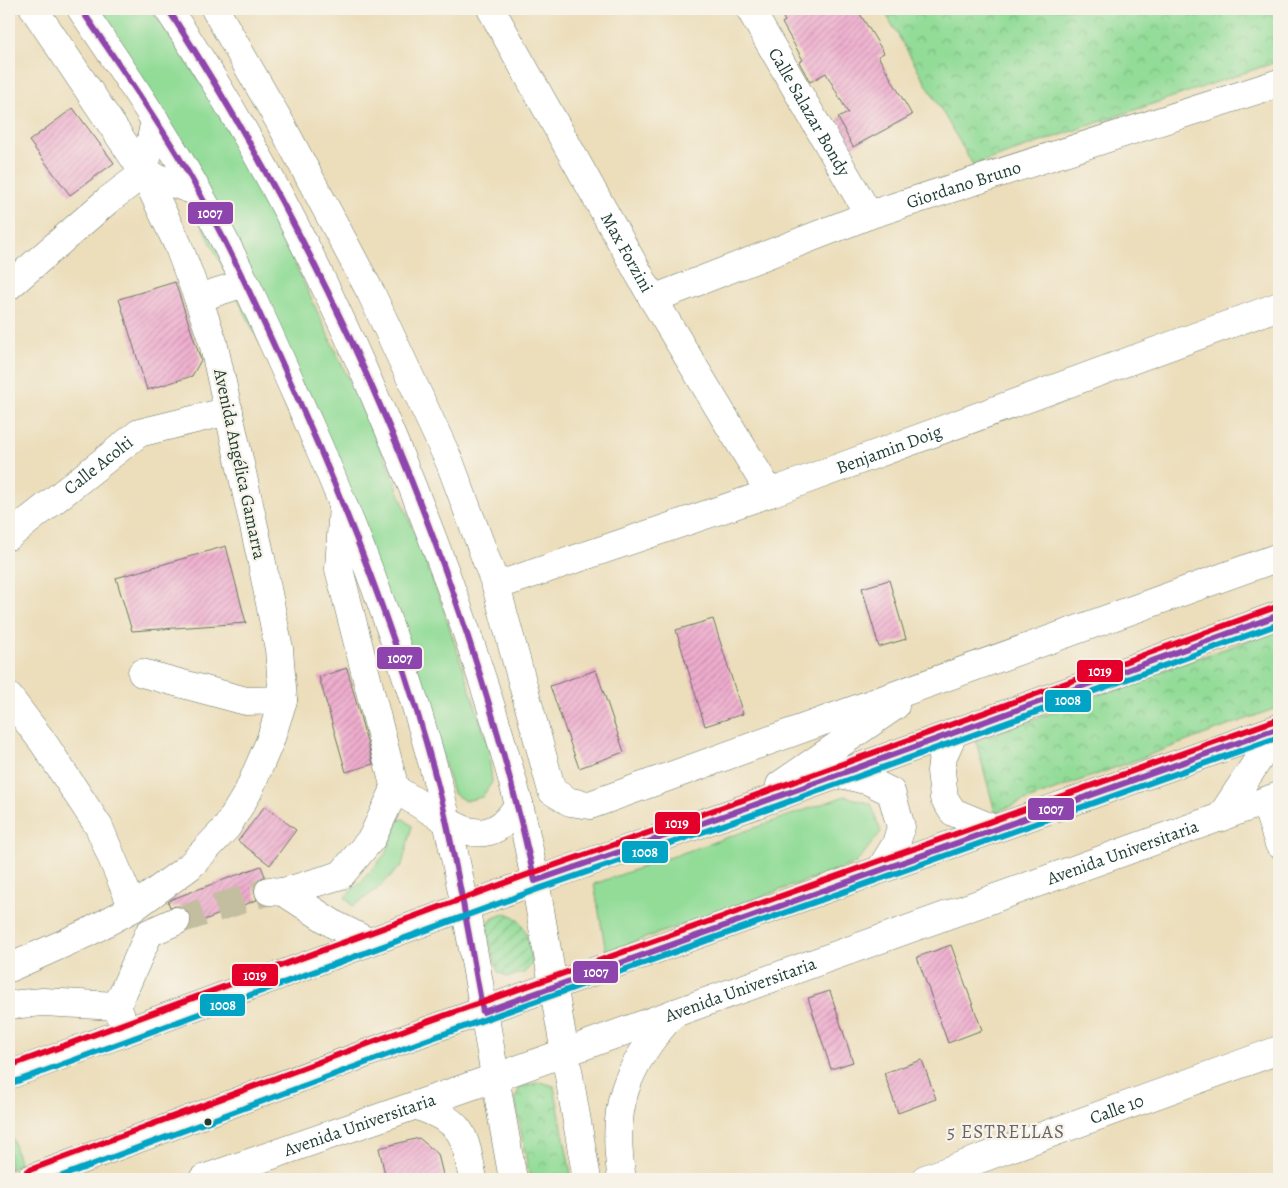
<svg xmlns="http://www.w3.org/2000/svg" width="1288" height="1188" viewBox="0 0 1288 1188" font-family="Alegreya,serif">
<defs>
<pattern id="park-crowns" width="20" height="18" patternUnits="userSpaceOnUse" patternTransform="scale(1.25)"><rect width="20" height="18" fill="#93dc98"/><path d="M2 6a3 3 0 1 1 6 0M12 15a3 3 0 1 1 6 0" fill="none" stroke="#77b47d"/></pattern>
<pattern id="garden-furrows" width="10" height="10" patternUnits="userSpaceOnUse" patternTransform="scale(1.25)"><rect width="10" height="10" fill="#93dc98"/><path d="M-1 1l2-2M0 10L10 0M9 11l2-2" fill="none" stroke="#77b47d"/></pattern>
<pattern id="building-hatch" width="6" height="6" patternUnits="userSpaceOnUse" patternTransform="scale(1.25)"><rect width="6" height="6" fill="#efacce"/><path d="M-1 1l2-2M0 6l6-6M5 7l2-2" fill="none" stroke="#c18da8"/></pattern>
</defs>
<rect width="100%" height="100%" fill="#f7f3e8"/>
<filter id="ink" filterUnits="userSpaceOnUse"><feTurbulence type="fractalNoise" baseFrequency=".02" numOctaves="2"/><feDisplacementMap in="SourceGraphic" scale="10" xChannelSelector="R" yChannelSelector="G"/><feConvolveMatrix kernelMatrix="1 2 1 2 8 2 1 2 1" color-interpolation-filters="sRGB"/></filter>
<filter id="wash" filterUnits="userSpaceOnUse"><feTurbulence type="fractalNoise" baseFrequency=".0096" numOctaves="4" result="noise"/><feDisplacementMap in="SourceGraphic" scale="20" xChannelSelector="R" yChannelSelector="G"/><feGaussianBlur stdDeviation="1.12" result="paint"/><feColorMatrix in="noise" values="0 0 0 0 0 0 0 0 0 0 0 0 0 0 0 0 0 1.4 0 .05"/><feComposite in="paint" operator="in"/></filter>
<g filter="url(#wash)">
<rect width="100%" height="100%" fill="#ecdebb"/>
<!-- grass -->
<g fill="#93dc98" stroke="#598c66">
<polygon points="96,9 151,9 206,90 262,193 388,464 441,602 488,744 492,782 482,797 465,801 453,793 415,660"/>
<polygon points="845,796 871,804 881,832 856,863 606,952 594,884"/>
<polygon points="404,819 412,826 402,865 376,890 353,906 345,897 371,871 386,853 399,820"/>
</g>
<!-- park -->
<g fill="url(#park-crowns)" stroke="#598c66">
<polygon points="883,9 1279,9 1279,61 973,165"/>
<polygon points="1279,630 1279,707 995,812 976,741 1178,665"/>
<polygon points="541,1082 554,1086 572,1179 530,1179 515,1099 520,1087"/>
<polygon points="9,1127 20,1165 9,1170"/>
</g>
<!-- garden -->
<path fill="url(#garden-furrows)" stroke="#598c66" d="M 506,913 C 528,920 528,943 533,963 L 524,973 L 508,977 L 498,972 L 485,928 L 491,919 Z"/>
<g id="blocks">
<!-- building -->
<g fill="url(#building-hatch)">
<polygon points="778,9 857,9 884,53 878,56 912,115 853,147 838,118 848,113 826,73 810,82 799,62 803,60 782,23 785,21"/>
<polygon points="73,108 114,163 70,195 29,141"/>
<polygon points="175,282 201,360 192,376 147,390 119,299"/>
<polygon points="226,546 246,623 132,631 116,578"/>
<polygon points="889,580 906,639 879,647 862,588"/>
<polygon points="713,619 743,714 705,726 676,630"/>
<polygon points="347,668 373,764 346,772 319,677"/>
<polygon points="596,670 624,752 579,768 550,686"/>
<polygon points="265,806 296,830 270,865 238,841"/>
<polygon points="261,866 265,876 256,882 254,889 257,900 191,925 190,915 186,909 178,906 170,907 168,902 172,899"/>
<polygon points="951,945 982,1030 948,1043 917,957"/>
<polygon points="830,991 853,1062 831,1069 808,998"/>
<polygon points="922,1060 936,1099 898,1113 884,1073"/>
<polygon points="419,1138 438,1154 444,1179 386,1179 379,1148"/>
</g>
</g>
</g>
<g filter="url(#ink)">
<use href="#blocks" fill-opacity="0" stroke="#677563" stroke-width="1"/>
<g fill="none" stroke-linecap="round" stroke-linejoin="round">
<!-- minor-tunnel -->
<polyline stroke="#c3bea0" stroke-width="28" stroke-dasharray="28 14" stroke-linecap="butt" points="176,921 269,891"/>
<defs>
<g id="minor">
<path id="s1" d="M 491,9 L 653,299 L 770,493"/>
<path id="s2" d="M 750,9 L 869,215"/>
<polyline points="9,286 107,201 144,173"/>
<polyline points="198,298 245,283"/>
<path id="s3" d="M 653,299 L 869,215 L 1279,83"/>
<path id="s4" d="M 9,536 L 139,433 L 229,411"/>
<path id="s5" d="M 496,586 L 770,493 L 1279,306"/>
<polyline points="142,673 246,701 283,700"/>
<polyline points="9,697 43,742 99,827 133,908"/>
<polyline points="395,789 447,821"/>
<polyline points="1265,802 1279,844"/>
<polyline points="269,891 284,892 341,875 372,838 395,789 339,569 343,504"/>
<polyline points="284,892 335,925 369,942"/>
<polyline points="9,968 87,933 133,908 189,867 227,827 248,792 270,741 283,700 279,649 261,558 213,342 198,298 178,245 144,173 34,9"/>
<polyline points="9,1005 43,1002 117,1006"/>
<polyline points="126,1030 117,1006 149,933 176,921"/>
<path id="s6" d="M 203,1179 L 494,1078"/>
<path d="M 622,1179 C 610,1108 625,1066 674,1013"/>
<path id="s7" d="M 925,1179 L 1279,1050"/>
</g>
<g id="major">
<path d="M 81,9 C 122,68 161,128 197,190 C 240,265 274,345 309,424 C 361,542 407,663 439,788 C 471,916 489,1049 513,1179"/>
<path d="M 168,9 C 260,145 332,292 395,444 C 443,560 486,679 518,801 C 531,850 538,900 547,950 C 560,1026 574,1103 587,1179"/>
<polyline points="215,9 282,126 371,293 450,463 496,586 552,791 570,802 590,805 1279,557"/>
<polyline points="155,120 144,173 198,192"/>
<polyline points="954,732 943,756 941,771 944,798 953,812 994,829"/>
<polyline points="840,774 869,781 891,792 901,827 896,844 880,870"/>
<polyline points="780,785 895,706"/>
<polyline points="1220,818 1279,728"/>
<path d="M 447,821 C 478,841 501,835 519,803"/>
<polyline points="9,1075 535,881 746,808 1279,615"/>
<path id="s8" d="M 494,1078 L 1279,796"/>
<path d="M 418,1106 C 465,1123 464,1134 473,1179"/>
<polyline points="30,1179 421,1033 1279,728"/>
</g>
</defs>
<!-- minor casing -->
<use href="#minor" stroke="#677563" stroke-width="29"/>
<!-- major casing -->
<use href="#major" stroke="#677563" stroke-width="29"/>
<!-- minor -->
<use href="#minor" stroke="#fff" stroke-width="28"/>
<!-- major -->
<use href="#major" stroke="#fff" stroke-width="28"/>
<defs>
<g id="bus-1">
<path d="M 81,9 C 117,62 154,114 186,169 C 225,237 258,309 290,381 C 349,512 402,647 438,786 C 457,861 469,937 483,1012 L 1279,728"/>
<path d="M 168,9 C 339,272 467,575 535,881 L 746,808 L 1279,615"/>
</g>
<g id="bus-2">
<polyline points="12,1083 538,889 749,816 1279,624"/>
<polyline points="54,1179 424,1041 1279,737"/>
</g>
<g id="bus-3">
<polyline points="9,1066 532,873 743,800 1276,607"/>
<polyline points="27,1171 418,1025 1276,720"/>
</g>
</defs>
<!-- bus-1 casing -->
<use href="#bus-1" stroke="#f7f3e8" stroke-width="10"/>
<!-- bus-2 casing -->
<use href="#bus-2" stroke="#f7f3e8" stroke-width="10"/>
<!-- bus-3 casing -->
<use href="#bus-3" stroke="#f7f3e8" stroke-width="10"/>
<!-- bus-1 -->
<use href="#bus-1" stroke="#8e44ad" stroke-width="6"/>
<!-- bus-2 -->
<use href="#bus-2" stroke="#02a4c6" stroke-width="6"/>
<!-- bus-3 -->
<use href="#bus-3" stroke="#e4002b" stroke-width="6"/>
</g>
</g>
<!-- markers -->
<circle fill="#1f3d34" stroke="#f7f3e8" stroke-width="2" cx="208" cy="1122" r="4.5"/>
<g text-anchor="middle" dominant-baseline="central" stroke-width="4.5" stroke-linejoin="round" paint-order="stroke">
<!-- street labels -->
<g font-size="18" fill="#1f3d34" stroke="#f7f3e8">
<text stroke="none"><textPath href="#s2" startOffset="119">Calle Salazar Bondy</textPath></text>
<text stroke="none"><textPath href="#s3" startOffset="331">Giordano Bruno</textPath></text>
<text stroke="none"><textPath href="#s1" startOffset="279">Max Forzini</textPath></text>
<text stroke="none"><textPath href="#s5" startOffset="416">Benjamin Doig</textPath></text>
<text transform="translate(240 464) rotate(78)">Avenida Angélica Gamarra</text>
<text stroke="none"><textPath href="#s4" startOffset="114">Calle Acolti</textPath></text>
<text stroke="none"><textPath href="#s8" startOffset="668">Avenida Universitaria</textPath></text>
<text stroke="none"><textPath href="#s8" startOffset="262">Avenida Universitaria</textPath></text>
<text stroke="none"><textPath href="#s7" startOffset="204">Calle 10</textPath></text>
<text stroke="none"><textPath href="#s6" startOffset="166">Avenida Universitaria</textPath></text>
</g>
<!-- neighbourhood labels -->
<g font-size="19" letter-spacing="1" fill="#68646a" stroke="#f7f3e8">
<text x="1006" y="1132">5 ESTRELLAS</text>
</g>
</g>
<g stroke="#f7f3e8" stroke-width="2">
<rect x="187" y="201" width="47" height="24" rx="5" fill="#8e44ad"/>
<rect x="376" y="646" width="47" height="24" rx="5" fill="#8e44ad"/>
<rect x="1076" y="659" width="48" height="24" rx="5" fill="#e4002b"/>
<rect x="1044" y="689" width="48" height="24" rx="5" fill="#02a4c6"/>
<rect x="1027" y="797" width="48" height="24" rx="5" fill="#8e44ad"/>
<rect x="654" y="811" width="47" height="24" rx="5" fill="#e4002b"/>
<rect x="621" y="840" width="48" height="24" rx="5" fill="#02a4c6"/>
<rect x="572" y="960" width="47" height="24" rx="5" fill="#8e44ad"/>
<rect x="231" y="963" width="48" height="24" rx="5" fill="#e4002b"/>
<rect x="199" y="993" width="47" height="24" rx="5" fill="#02a4c6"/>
</g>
<g font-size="14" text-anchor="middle" font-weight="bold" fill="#fff">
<text x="210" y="218">1007</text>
<text x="400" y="663">1007</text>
<text x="1100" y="676">1019</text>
<text x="1068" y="705">1008</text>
<text x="1051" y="814">1007</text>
<text x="677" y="828">1019</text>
<text x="645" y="857">1008</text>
<text x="596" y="977">1007</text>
<text x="255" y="980">1019</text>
<text x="223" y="1010">1008</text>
</g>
<!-- margin -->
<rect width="1288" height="1188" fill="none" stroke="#f7f3e8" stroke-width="30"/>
</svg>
